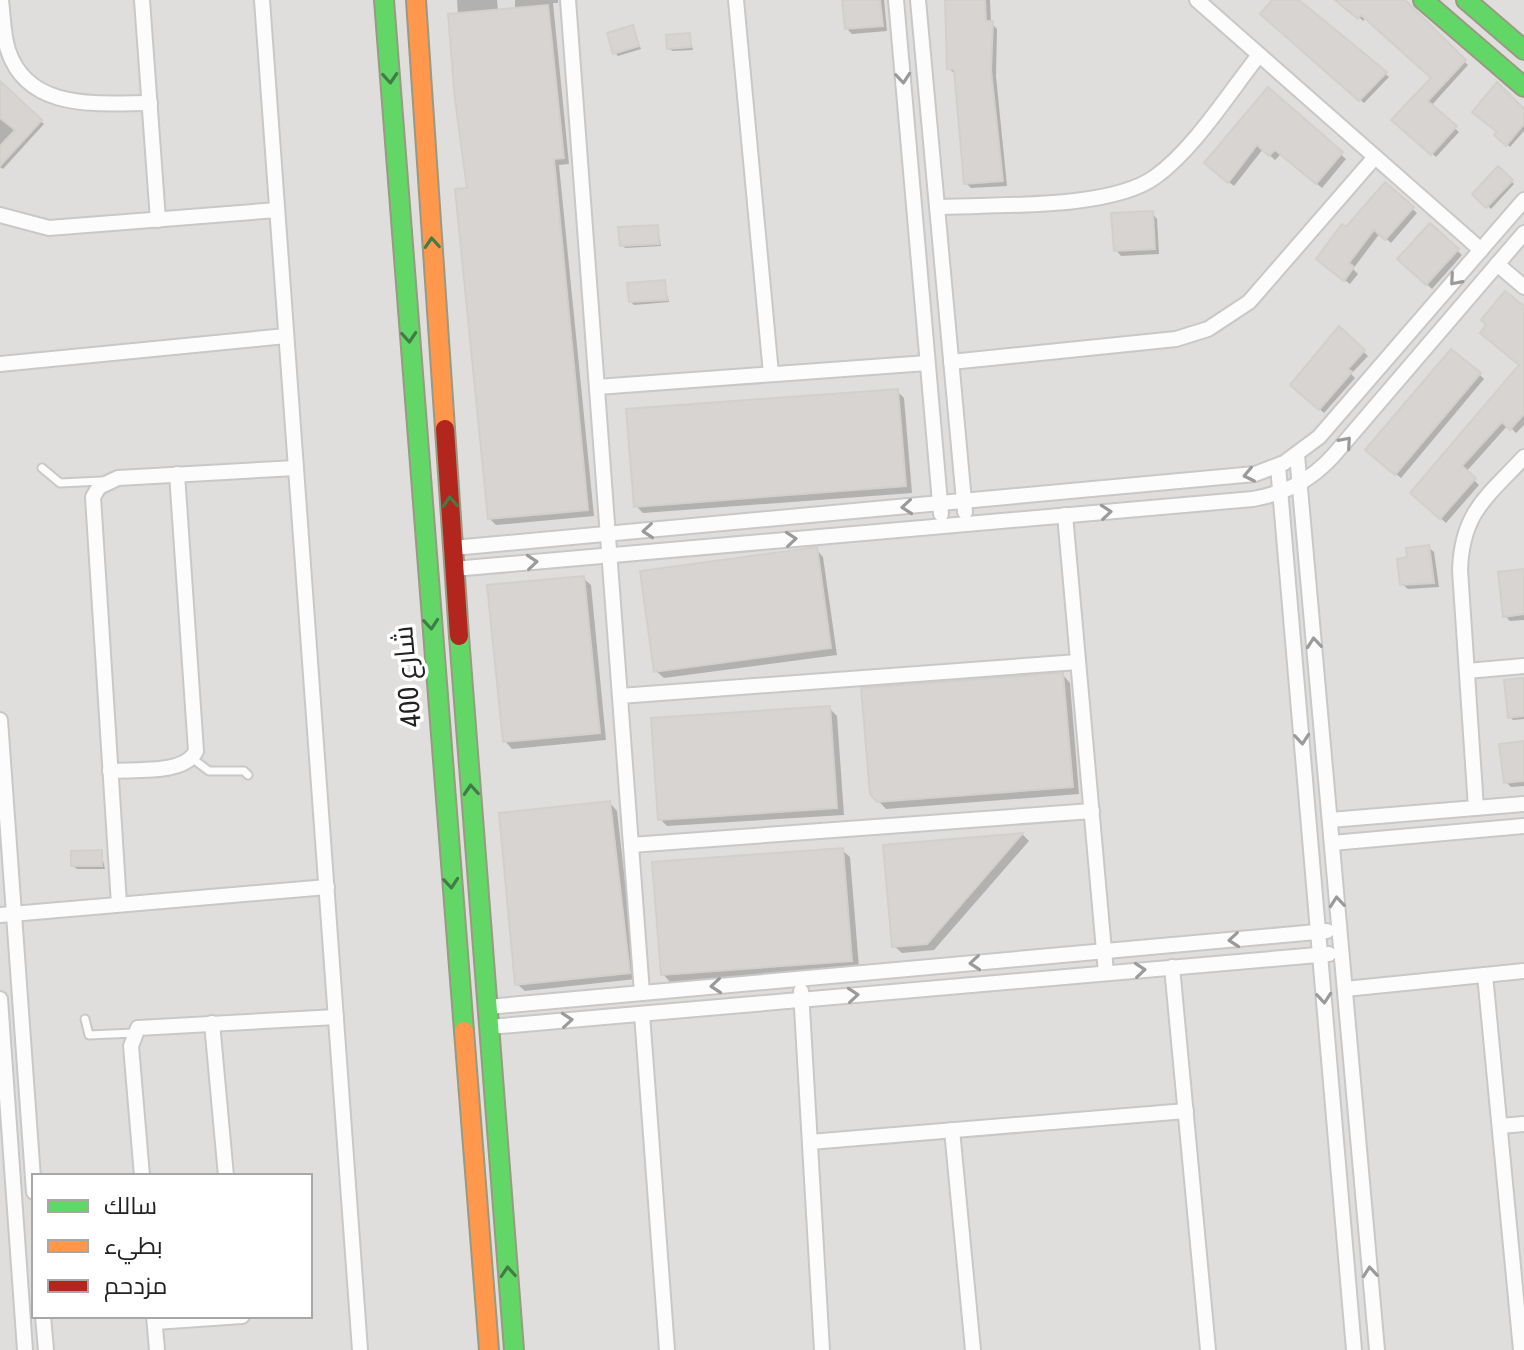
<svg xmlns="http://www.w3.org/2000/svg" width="1524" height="1350" viewBox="0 0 1524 1350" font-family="'Roboto Condensed',Cairo,sans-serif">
<rect width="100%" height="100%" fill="#f0eeeb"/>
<!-- residential -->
<path fill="#dfdedc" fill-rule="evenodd" d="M 0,0 L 1524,0 L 1524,1350 L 0,1350 ZM 34,1176 L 310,1176 L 310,1316 L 34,1316 Z"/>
<!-- shadow -->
<g fill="#0003">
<polygon points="457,0 497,0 503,63 515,63 515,0 558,0 558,3 553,3 569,164 559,165 594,516 496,525 489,518"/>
<polygon points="844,0 884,0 887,31 852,34 847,29"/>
<polygon points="946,0 990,0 991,23 997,29 996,76 1007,186 971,188 966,183 955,74 949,69"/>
<polygon points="1275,0 1295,0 1389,77 1364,103 1263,14"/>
<polygon points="1342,0 1402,0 1468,65 1431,106 1459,132 1436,157 1394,120 1433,78 1366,17 1363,21"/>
<polygon points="632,27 641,49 618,56 615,53"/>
<polygon points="689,35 693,50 672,51 669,48"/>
<polygon points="0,85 44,124 3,169 0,167"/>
<polygon points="1268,90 1346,159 1322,188 1281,154 1275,160 1263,149 1234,186 1211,168"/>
<polygon points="1524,111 1524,131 1510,147 1497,135"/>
<polygon points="1498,169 1514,184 1491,209 1475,194"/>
<polygon points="1386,185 1417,213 1391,243 1380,233 1353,269 1358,274 1350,284 1323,264 1346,230"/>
<polygon points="1152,213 1157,219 1159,254 1121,256 1116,250"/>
<polygon points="1430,226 1462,255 1432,289 1400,259"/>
<polygon points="657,227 661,246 625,248 622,245"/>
<polygon points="664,282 669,302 634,305 631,302"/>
<polygon points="1524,310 1524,425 1516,433 1508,425 1466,472 1479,485 1446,523 1413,493 1521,365"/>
<polygon points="1339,329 1368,356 1351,374 1355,378 1324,413 1292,384"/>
<polygon points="1479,374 1484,379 1401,478 1373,455"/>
<polygon points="897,391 904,398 912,493 643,513 636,506"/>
<polygon points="1428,547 1434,552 1439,587 1408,589 1402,584"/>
<polygon points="816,549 823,557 837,655 664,678 656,671"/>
<polygon points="1524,571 1524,620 1510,621 1505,616"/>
<polygon points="583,578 591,585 606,740 512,749 505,741"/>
<polygon points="1063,675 1070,683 1079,794 886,809 872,794"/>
<polygon points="1524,680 1524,719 1513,720 1510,717"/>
<polygon points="829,708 837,716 844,815 667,826 660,819"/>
<polygon points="1524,744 1524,786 1511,787 1506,782"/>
<polygon points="610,803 617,811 636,979 525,991 517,984"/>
<polygon points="1023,835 1029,841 934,950 902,953 894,946 885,847"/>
<polygon points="842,850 850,857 859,967 670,982 663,974"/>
<polygon points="101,852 105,869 77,869 73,866"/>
</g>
<!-- building -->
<g fill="#d7d4d2" stroke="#d3d0cc" stroke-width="2">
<polygon points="842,0 880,0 883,26 845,29"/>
<polygon points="945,0 985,0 986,21 993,21 991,70 1003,181 964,184 954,70 947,69"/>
<polygon points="1272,0 1299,0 1387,72 1359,101 1260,14"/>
<polygon points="1335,0 1405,0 1466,60 1428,101 1457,126 1431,155 1391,120 1431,78 1361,15 1358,19"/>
<polygon points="548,5 564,158 554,159 588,510 488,519 455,189 467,188 455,100 448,14"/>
<polygon points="633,25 639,46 613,54 607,33"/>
<polygon points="690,33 691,47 667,49 666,35"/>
<polygon points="0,81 42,120 0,166 0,146 15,130 0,118"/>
<polygon points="1497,82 1524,109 1524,124 1506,146 1494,135 1497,132 1472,112"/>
<polygon points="1268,87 1343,152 1316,184 1275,150 1269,156 1257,145 1228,183 1204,163"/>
<polygon points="1498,166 1513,180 1486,208 1472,194"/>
<polygon points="1385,182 1414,207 1385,240 1374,230 1349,263 1354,267 1344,281 1316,259 1342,224 1346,227"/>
<polygon points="1153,211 1155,249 1114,251 1111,213"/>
<polygon points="1430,223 1459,249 1426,285 1397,259"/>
<polygon points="658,225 659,244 620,246 618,227"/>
<polygon points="665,280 667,300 629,302 627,283"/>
<polygon points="1505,291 1524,306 1524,414 1510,430 1502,422 1462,466 1476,478 1440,519 1410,493 1519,365 1480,333 1486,325 1481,320"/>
<polygon points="1339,326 1365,350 1348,369 1352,372 1319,410 1290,385"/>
<polygon points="1451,349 1481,373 1395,475 1365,450"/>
<polygon points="898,389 906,486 634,507 626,409"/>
<polygon points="1429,545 1434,583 1400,585 1397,559 1407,557 1406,548"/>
<polygon points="817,547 831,648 654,672 640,571"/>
<polygon points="1524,569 1524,614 1503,617 1498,572"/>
<polygon points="584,576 600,733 503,742 487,585"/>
<polygon points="1063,673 1073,787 877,802 870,794 861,688"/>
<polygon points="1524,678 1524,716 1508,718 1504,680"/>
<polygon points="830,706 837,808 658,820 651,718"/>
<polygon points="1524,741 1524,781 1504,783 1499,744"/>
<polygon points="610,801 630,973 515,985 499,813"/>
<polygon points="1023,833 927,944 892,947 883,845"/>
<polygon points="843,848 852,961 661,975 652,862"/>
<polygon points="102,850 102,866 71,866 71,851"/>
</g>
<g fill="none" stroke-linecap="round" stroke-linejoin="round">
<defs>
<g id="lane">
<polyline points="42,468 60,483 102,481"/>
<polyline points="193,759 209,771 244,771 248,775"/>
<polyline points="85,1019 89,1035 134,1033"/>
</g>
<g id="street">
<path d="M 1,0 C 3,16 3,35 8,50 C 28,112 99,103 150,103"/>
<polyline points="142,0 158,220"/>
<polyline points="262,0 360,1350"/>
<polyline points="568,0 642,993"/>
<polyline points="736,0 771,374"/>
<polyline points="896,0 941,514"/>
<polyline points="918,0 965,512"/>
<polyline points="1197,0 1481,250"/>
<path d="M 937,207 C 995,204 1109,210 1155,177 C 1194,149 1229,93 1259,55"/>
<polyline points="0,215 49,228 277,210"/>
<polyline points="1497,264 1524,287"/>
<polyline points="951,362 1176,339 1208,329 1249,302 1375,157"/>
<polyline points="0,364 286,336"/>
<polyline points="597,387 927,363"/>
<polyline points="1297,455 1377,1350"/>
<polyline points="1278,466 1354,1350"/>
<polyline points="1065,515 1106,973"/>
<polyline points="453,548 1255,474 1284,463 1319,437 1524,200"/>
<path d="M 454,569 L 1253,499 C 1286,493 1310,481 1333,456 L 1524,233"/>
<polyline points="1467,671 1524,666"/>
<polyline points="620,696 1078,662"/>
<polyline points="0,720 34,1192"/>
<path d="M 110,771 C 134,769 185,775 196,751 L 177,474"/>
<path d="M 1476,808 L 1460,570 C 1462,512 1487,497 1524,457"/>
<polyline points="1330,820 1524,804"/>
<polyline points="1332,843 1524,826"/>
<polyline points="631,845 1092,811"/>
<polyline points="119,904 93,497 99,487 118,478 296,468"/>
<polyline points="0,915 327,887"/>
<polyline points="1172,967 1208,1350"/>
<polyline points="1485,975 1521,1350"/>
<polyline points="1345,989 1524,971"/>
<polyline points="801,991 822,1350"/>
<polyline points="0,999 25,1350"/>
<polyline points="487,1007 1327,931"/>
<polyline points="642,1014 667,1350"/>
<polyline points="212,1023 226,1176"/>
<polyline points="489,1027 1329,954"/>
<polyline points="1500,1126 1524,1124"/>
<polyline points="952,1130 973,1350"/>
<polyline points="810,1142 1186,1111"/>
<polyline points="142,1176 131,1046 138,1028 336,1017"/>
<polyline points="43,1316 46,1350"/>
<polyline points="154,1316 157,1350"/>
<polyline points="155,1322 242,1316"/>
</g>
<g id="fast">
<polyline points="384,0 464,1031"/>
<polyline points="1423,0 1524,87"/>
<polyline points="1466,0 1524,50"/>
<polyline points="459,636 514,1350"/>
</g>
<g id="slow">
<polyline points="416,0 445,429"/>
<polyline points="464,1031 489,1350"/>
</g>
<polyline id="jam" points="445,429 459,636"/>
</defs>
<!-- lane casing -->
<use href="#lane" stroke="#c9c8c7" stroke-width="11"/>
<!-- street casing -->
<use href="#street" stroke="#c9c8c7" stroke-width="18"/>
<!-- fast casing -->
<use href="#fast" stroke="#999a82" stroke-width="22"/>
<!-- slow casing -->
<use href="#slow" stroke="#999a82" stroke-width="22"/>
<!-- jam casing -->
<use href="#jam" stroke="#999a82" stroke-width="22"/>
<!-- lane -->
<use href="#lane" stroke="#fdfcfc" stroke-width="7"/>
<!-- street -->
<use href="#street" stroke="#fdfcfc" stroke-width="14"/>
<!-- fast -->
<use href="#fast" stroke="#63d668" stroke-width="18"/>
<!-- slow -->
<use href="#slow" stroke="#ff974d" stroke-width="18"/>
<!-- jam -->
<use href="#jam" stroke="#b3261e" stroke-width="18"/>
</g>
<!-- one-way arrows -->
<defs><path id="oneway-chevron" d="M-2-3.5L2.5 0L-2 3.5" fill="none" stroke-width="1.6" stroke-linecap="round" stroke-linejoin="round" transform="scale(2)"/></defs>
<g stroke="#427c45">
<use href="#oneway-chevron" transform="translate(390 78) rotate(86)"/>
<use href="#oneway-chevron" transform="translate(432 243) rotate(-94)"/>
<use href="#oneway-chevron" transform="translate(409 337) rotate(86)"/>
<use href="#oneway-chevron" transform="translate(450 502) rotate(-94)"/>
<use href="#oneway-chevron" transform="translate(431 624) rotate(85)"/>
<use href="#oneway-chevron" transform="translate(471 790) rotate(-94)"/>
<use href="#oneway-chevron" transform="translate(451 883) rotate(85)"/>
<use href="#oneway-chevron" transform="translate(508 1272) rotate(-94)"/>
</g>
<g stroke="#9a9a9a">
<use href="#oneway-chevron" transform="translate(903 78) rotate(85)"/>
<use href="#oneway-chevron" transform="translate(1455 280) rotate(131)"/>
<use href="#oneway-chevron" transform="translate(1346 442) rotate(-49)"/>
<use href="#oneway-chevron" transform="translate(1249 475) rotate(168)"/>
<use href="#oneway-chevron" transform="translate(907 507) rotate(175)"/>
<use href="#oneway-chevron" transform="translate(1106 512) rotate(-5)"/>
<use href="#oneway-chevron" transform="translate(648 531) rotate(175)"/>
<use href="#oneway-chevron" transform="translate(791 539) rotate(-5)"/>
<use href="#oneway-chevron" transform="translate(532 562) rotate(-5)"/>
<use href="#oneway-chevron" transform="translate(1314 643) rotate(-95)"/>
<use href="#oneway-chevron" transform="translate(1302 739) rotate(85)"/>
<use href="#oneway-chevron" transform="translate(1337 902) rotate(-95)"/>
<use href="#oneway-chevron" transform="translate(1234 940) rotate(175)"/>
<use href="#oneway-chevron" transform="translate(975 963) rotate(175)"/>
<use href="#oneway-chevron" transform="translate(1140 970) rotate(-5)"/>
<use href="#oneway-chevron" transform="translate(716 986) rotate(175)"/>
<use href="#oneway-chevron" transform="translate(853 995) rotate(-5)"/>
<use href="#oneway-chevron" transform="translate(1324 998) rotate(85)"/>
<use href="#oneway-chevron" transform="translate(567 1020) rotate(-5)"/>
<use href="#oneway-chevron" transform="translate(1370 1272) rotate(-95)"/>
</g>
<g text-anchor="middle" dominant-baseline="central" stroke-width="7" stroke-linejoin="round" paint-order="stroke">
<!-- street labels -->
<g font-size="28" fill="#222" stroke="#fff">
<text transform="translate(407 677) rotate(-95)">شارع 400</text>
</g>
</g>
<!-- legend -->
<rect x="32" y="1174" width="280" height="144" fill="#ffffff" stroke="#a7a7a7" stroke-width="2"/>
<rect x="48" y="1200" width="40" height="12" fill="#63d668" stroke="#a7a7a7" stroke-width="2"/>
<text x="104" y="1214" font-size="24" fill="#222222">سالك</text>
<rect x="48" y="1240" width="40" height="12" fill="#ff974d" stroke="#a7a7a7" stroke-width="2"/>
<text x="104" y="1254" font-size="24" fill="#222222">بطيء</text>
<rect x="48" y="1280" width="40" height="12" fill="#b3261e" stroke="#a7a7a7" stroke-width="2"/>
<text x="104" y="1294" font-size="24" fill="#222222">مزدحم</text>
</svg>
